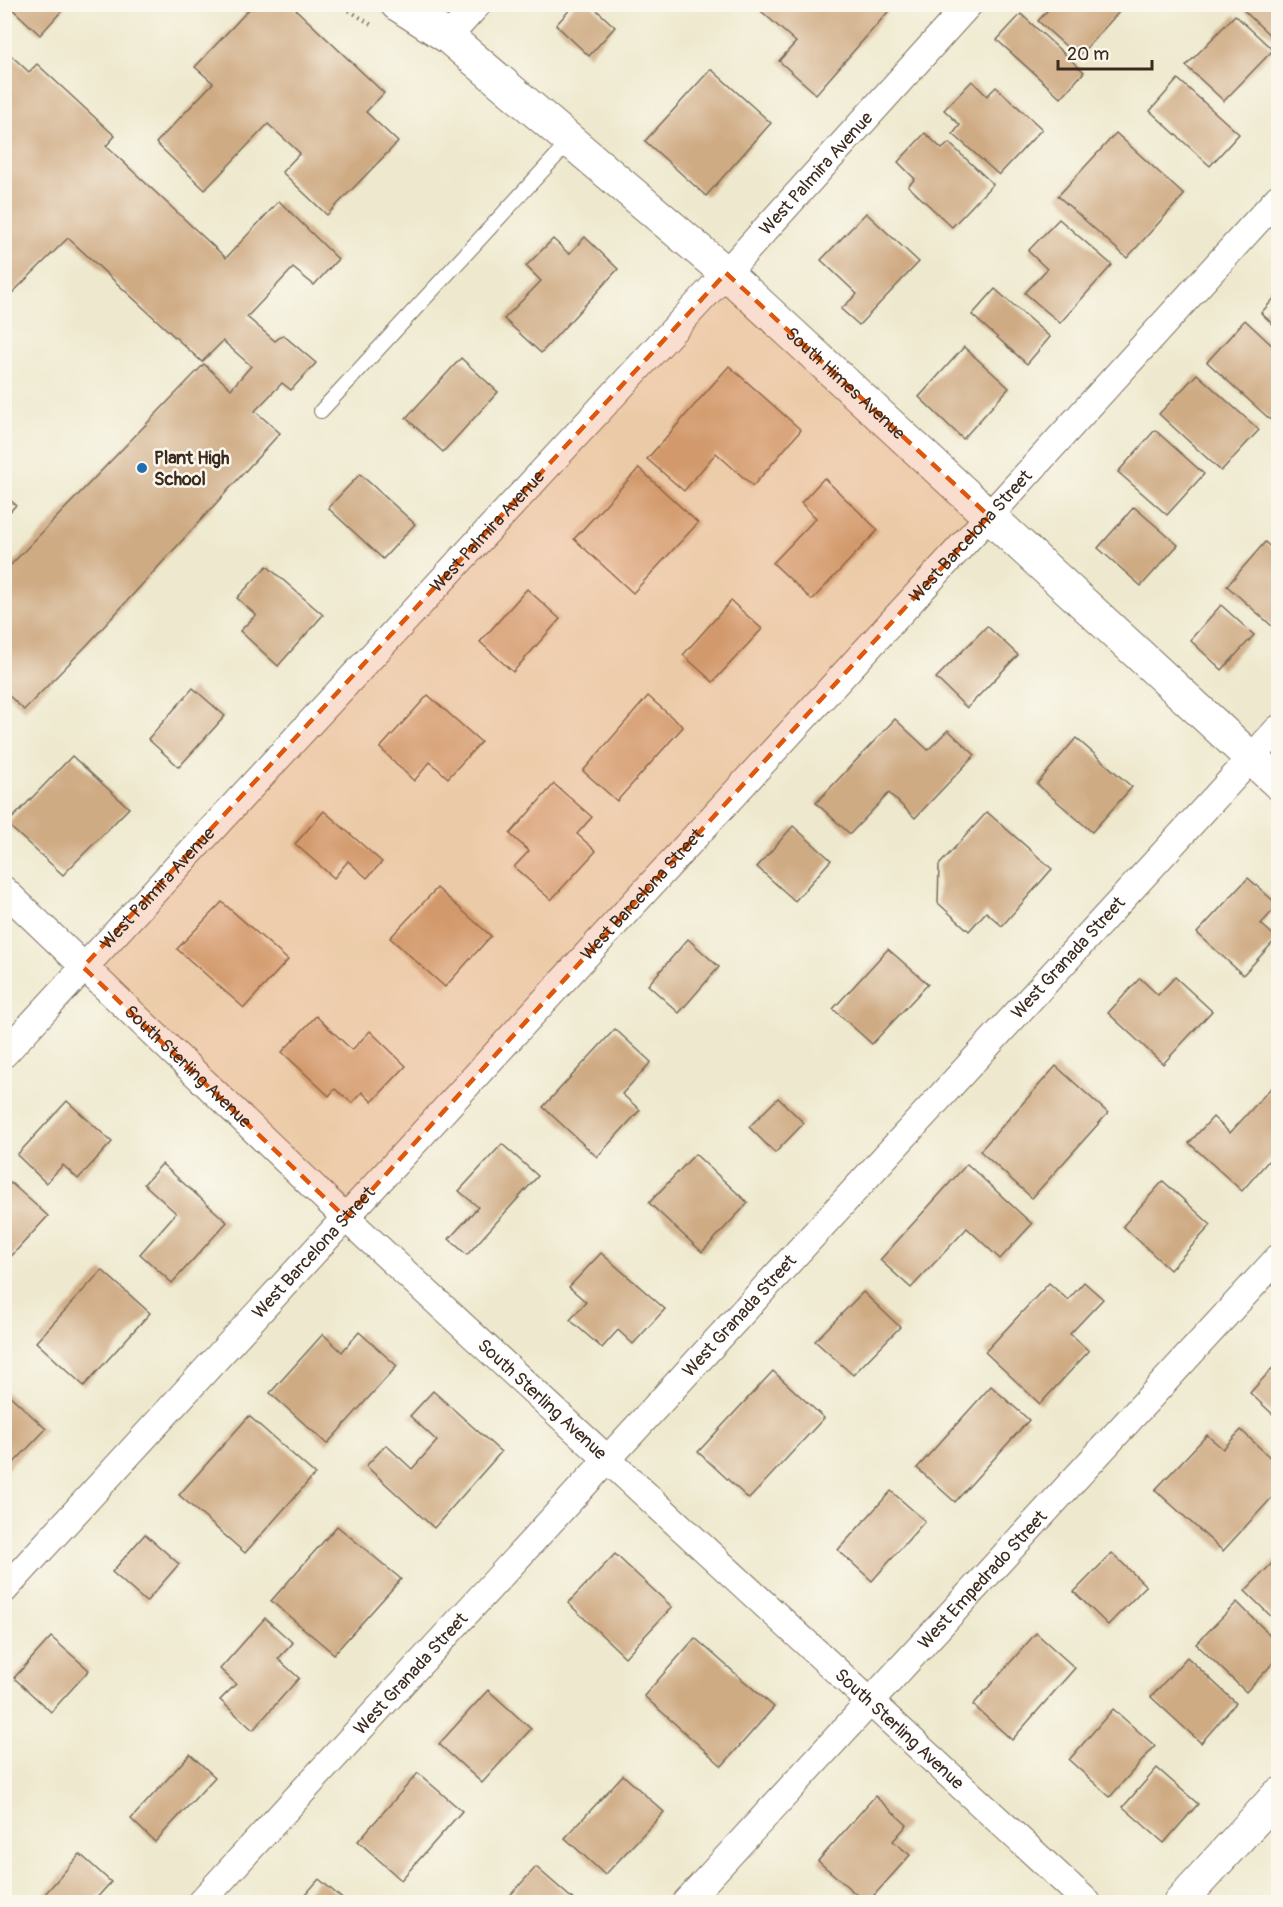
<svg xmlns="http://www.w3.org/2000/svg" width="1283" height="1907" viewBox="0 0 1283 1907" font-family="Pangolin,sans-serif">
<rect width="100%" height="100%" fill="#fbf7ec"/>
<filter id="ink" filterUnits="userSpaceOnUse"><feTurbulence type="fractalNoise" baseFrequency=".0167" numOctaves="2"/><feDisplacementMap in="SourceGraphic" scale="12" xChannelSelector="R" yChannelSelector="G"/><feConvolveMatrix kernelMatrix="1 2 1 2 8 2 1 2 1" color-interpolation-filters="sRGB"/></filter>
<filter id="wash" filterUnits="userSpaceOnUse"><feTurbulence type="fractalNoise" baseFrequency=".008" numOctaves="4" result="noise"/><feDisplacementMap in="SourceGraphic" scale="24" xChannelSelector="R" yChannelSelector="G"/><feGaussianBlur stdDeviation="1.35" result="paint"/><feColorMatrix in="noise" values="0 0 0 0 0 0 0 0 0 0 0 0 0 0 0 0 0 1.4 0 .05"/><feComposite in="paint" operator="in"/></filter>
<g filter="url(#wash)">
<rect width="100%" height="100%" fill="#eee9ce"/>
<g id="blocks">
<!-- building -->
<g fill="#cfab84">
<polygon points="7,4 68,4 40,35"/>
<polygon points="254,4 290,4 384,93 366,112 398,142 327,215 282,172 300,153 268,124 205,190 156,143 213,83 195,67"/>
<polygon points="575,4 590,4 615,27 589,56 556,25"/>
<polygon points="753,4 895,4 816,94 779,61 796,42"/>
<polygon points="1053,4 1111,4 1119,12 1078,57 1038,21"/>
<polygon points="1237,4 1278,4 1278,43"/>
<polygon points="1021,14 1084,72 1061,98 997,40"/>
<polygon points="1235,15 1273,50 1224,101 1186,66"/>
<polygon points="4,49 29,72 37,64 115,136 106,146 226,258 279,201 338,259 314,285 293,268 247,317 275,341 283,335 316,363 291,390 282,383 255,411 280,433 88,644 24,710 4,691 4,572 204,364 231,389 251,366 223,341 202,362 68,238 4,301"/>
<polygon points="711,69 771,123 706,196 645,141"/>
<polygon points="1178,79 1239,134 1210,166 1150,111"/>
<polygon points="972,81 987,96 996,87 1042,129 999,175 953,134 960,125 944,110"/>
<polygon points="925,133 942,149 949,143 993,184 952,227 908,186 915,179 898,162"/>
<polygon points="1116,133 1184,195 1127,258 1058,196"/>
<polygon points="866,213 919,262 859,325 841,309 857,294 821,260"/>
<polygon points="1059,219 1112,265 1060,323 1025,293 1047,269 1028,251"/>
<polygon points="585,237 618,269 541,353 504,319 541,281 526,266 553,239 569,254"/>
<polygon points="995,289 1050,337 1027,364 972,315"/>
<polygon points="1278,294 1278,329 1261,313"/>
<polygon points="1245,320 1278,351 1278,418 1274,423 1207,362"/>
<polygon points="964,347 1009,388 963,439 919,397"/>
<polygon points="461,358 498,392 443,452 406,418"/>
<polygon points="729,366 801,430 753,486 716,453 684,491 647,459"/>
<polygon points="1197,374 1259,430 1221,471 1159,414"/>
<polygon points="1155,430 1204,474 1167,515 1118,472"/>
<polygon points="639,468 698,523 633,593 574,539"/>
<polygon points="360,474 415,524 383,559 328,508"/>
<polygon points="824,478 878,530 812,600 773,563 816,518 801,503"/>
<polygon points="4,495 16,505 4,518"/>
<polygon points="1134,507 1178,545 1141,586 1098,548"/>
<polygon points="1265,542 1278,554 1278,621 1273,627 1227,586"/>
<polygon points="267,566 323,615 278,666 240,631 256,615 237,598"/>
<polygon points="527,589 560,619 513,672 480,642"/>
<polygon points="731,601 762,629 713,682 683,655"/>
<polygon points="1221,605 1254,635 1222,670 1190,640"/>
<polygon points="987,626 1018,655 967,708 936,678"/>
<polygon points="193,688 225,716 179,767 148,739"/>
<polygon points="428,695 481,742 448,778 430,762 414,781 380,748"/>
<polygon points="648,696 683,727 617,801 583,771"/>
<polygon points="895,719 928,750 948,730 975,755 915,818 889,793 850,834 816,803"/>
<polygon points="1076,738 1132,787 1092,832 1037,784"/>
<polygon points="72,756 129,808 63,875 7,824"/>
<polygon points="554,784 592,817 577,834 596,851 551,900 514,867 529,851 510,834"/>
<polygon points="324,811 382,862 367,878 348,861 334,878 295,844"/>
<polygon points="987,812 1052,869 1002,926 986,912 969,931 938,903 939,865"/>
<polygon points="793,826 831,860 795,901 757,867"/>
<polygon points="1248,878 1278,905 1261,924 1277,938 1243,975 1197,933"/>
<polygon points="437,888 491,936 445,987 390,938"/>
<polygon points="222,902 288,960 244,1008 177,949"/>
<polygon points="688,939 719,967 679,1013 648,985"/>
<polygon points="888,949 928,984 872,1044 833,1009"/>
<polygon points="1175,977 1212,1011 1163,1064 1108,1013 1140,978 1158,995"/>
<polygon points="316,1016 352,1050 370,1031 406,1066 372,1102 362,1092 352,1103 335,1089 329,1096 282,1052"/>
<polygon points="615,1029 651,1062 622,1094 640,1110 597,1157 543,1107"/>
<polygon points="1056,1066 1108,1113 1032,1198 980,1151"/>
<polygon points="1271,1088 1278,1095 1278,1150 1242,1191 1189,1143 1213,1117 1230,1133"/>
<polygon points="778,1098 804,1123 775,1153 749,1127"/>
<polygon points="67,1101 112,1142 78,1179 63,1165 46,1183 17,1155"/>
<polygon points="502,1144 538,1176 467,1255 449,1239 478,1207 459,1191"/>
<polygon points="695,1154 748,1203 702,1252 649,1203"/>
<polygon points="162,1164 227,1222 172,1283 140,1254 176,1213 144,1184"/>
<polygon points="967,1164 1032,1224 1000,1259 967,1228 911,1288 880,1260"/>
<polygon points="1163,1181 1211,1225 1170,1270 1123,1226"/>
<polygon points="11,1183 48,1216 4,1264 4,1190"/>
<polygon points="601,1253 665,1309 633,1344 618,1330 602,1348 570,1320 586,1302 569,1287"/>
<polygon points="102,1270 150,1313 84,1386 36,1342"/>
<polygon points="1084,1282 1103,1299 1070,1334 1089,1351 1040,1404 985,1352 1049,1283 1068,1300"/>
<polygon points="863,1292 900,1327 853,1375 815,1341"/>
<polygon points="359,1332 397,1366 327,1444 270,1393 323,1334 342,1352"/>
<polygon points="1278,1362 1278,1419 1250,1393"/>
<polygon points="773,1371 824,1418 749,1499 698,1452"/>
<polygon points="991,1386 1029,1420 955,1502 917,1468"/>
<polygon points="433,1391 501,1452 434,1528 366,1466 386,1445 412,1469 437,1441 410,1416"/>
<polygon points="6,1392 46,1429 4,1473 4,1393"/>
<polygon points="249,1416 315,1474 245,1553 179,1495"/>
<polygon points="1241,1430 1278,1465 1278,1491 1223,1551 1155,1490 1207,1435 1223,1449"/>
<polygon points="891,1491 925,1521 872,1581 838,1550"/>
<polygon points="337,1526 401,1579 334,1654 271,1601"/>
<polygon points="145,1534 179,1564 146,1602 112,1572"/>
<polygon points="1112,1553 1146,1586 1108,1625 1074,1592"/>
<polygon points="615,1554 672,1607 625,1657 568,1603"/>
<polygon points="1278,1557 1278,1623 1245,1591"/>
<polygon points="1237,1602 1278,1643 1278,1658 1246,1692 1196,1644"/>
<polygon points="265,1618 293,1643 278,1659 299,1678 253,1730 220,1700 236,1684 220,1669"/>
<polygon points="1036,1633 1075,1668 1012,1740 973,1705"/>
<polygon points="51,1637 89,1670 51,1712 14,1678"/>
<polygon points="695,1638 774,1707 722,1766 644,1696"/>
<polygon points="1187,1657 1236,1703 1201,1743 1151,1697"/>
<polygon points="488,1690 531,1729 482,1783 439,1744"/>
<polygon points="1113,1709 1155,1746 1110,1797 1069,1760"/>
<polygon points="190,1754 215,1777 155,1842 131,1819"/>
<polygon points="1157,1768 1198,1804 1164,1843 1123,1807"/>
<polygon points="418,1773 462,1811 401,1880 358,1841"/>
<polygon points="623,1775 664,1812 605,1875 565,1838"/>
<polygon points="875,1796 907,1825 893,1841 910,1855 868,1902 865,1902 818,1861"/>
<polygon points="80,1854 111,1882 93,1902 38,1902"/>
<polygon points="536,1867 576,1902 504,1902"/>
<polygon points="319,1879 346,1902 299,1902"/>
</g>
</g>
</g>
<g filter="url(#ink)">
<use href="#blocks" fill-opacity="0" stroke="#7a6d5c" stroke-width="1.5"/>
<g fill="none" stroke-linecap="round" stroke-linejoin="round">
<defs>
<polyline id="service" points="321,411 570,141"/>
<g id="minor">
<polyline points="448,37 478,4"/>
<path id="s1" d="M 4,890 L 346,1218 L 1087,1902"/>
<path id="s2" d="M 4,1054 L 726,273 L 969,4"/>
<path id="s3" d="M 4,1590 L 989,516 L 1278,198"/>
<path id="s4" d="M 201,1902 L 1278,729"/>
<path id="s5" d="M 686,1902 L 1278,1258"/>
</g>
<g id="tertiary">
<path id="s6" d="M 397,4 L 448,37 L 726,273 L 1278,783"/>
<polyline points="1180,1902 1278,1795"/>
</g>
</defs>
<!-- service casing -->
<use href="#service" stroke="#7a6d5c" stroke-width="16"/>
<!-- minor casing -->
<use href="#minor" stroke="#7a6d5c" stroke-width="29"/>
<!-- tertiary casing -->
<use href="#tertiary" stroke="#7a6d5c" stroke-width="35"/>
<!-- path -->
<polyline stroke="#7a6d5c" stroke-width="4" stroke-dasharray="1.5 4.5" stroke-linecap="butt" points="339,4 372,25"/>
<!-- service -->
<use href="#service" stroke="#fff" stroke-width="14"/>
<!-- minor -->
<use href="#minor" stroke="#fff" stroke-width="27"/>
<!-- tertiary -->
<use href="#tertiary" stroke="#fff" stroke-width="33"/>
</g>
</g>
<!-- marked area -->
<path fill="#df570d" fill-opacity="0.2" stroke="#df570d" stroke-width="4.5" stroke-dasharray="12 8" stroke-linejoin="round" d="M 726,273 L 989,516 L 346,1218 L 83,967 Z"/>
<!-- markers -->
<circle fill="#1f6fb2" stroke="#fbf7ec" stroke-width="2" cx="142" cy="468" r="6"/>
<g text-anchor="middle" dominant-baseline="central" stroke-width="5" stroke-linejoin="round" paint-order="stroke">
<!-- street labels -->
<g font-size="18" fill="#3b2a1e" stroke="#fbf7ec">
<text stroke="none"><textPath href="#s2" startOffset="1198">West Palmira Avenue</textPath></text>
<text stroke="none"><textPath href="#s6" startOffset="588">South Himes Avenue</textPath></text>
<text stroke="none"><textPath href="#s2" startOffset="712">West Palmira Avenue</textPath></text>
<text stroke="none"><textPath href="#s3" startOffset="1430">West Barcelona Street</textPath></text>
<text stroke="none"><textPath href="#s2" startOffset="226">West Palmira Avenue</textPath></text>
<text stroke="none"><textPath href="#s3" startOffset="944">West Barcelona Street</textPath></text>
<text stroke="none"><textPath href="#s4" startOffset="1282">West Granada Street</textPath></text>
<text stroke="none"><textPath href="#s1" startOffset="255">South Sterling Avenue</textPath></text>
<text stroke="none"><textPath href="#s3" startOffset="458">West Barcelona Street</textPath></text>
<text stroke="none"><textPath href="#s4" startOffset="796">West Granada Street</textPath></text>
<text stroke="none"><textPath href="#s1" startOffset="741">South Sterling Avenue</textPath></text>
<text stroke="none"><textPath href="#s5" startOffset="438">West Empedrado Street</textPath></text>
<text stroke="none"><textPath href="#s4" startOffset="310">West Granada Street</textPath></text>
<text stroke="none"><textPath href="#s1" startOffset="1227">South Sterling Avenue</textPath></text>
</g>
<!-- poi labels -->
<g font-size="18" font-weight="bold" fill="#3b2a1e" stroke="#fbf7ec" text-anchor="start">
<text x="154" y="458">Plant High<tspan x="154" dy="21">School</tspan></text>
</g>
</g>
<!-- margin -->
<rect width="1283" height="1907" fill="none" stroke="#fbf7ec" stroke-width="24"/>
<!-- scale -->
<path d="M1058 60v9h94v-9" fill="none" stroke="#3b2a1e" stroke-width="3"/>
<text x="1067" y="60" font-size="18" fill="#3b2a1e" stroke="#fbf7ec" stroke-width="4.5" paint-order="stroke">20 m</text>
</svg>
